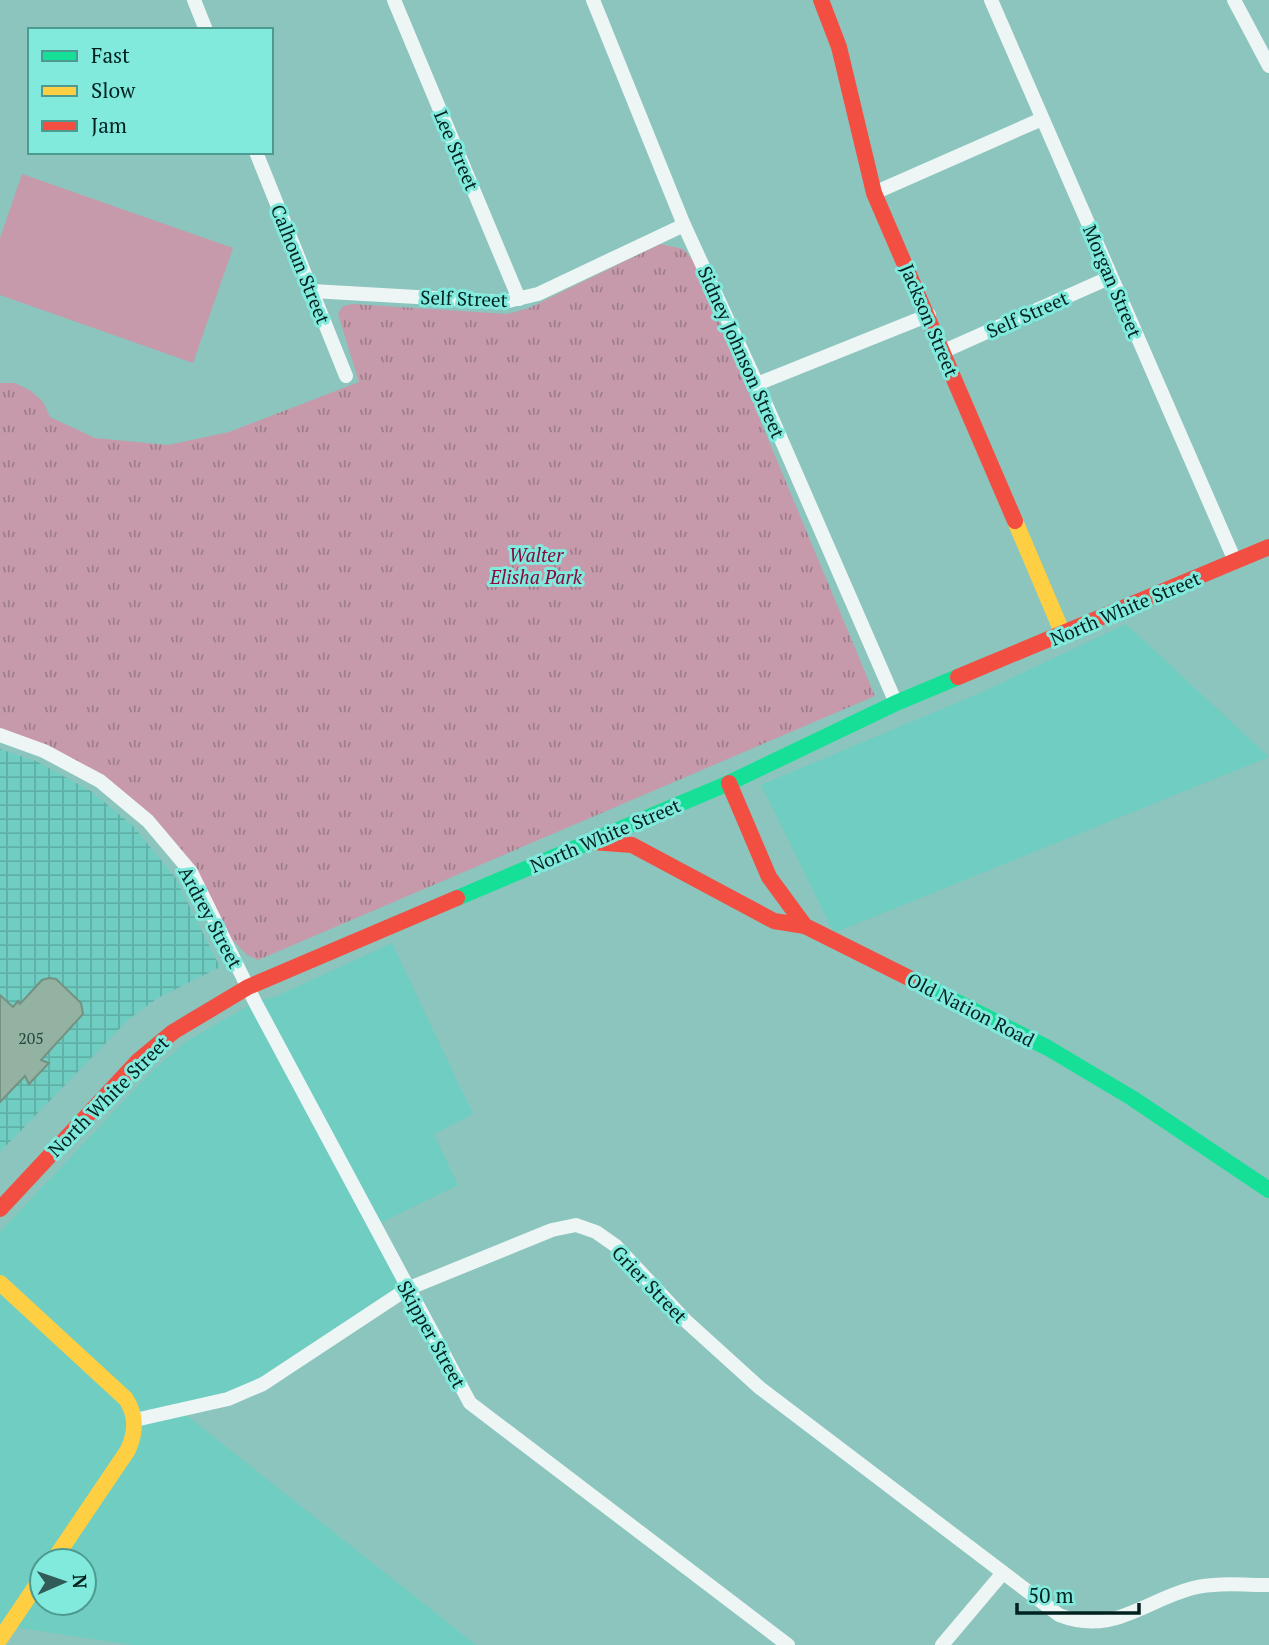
<svg xmlns="http://www.w3.org/2000/svg" width="1269" height="1645" viewBox="0 0 1269 1645" font-family="'PT Serif',serif">
<defs>
<pattern id="industrial-grid" width="8" height="8" patternUnits="userSpaceOnUse" patternTransform="scale(1.75)"><rect width="8" height="8" fill="#70cdc2"/><path d="M0 4h8M4 0v8" fill="none" stroke="#5fb0a6"/></pattern>
<pattern id="park-tufts" width="24" height="20" patternUnits="userSpaceOnUse" patternTransform="scale(1.75)"><rect width="24" height="20" fill="#c69aaa"/><path d="M3 7l-1-3M5 7V3M7 7l1-3M15 17l-1-3M17 17v-4M19 17l1-3" fill="none" stroke="#9e7d8a"/></pattern>
</defs>
<rect width="100%" height="100%" fill="#8bc5be"/>
<!-- built -->
<g fill="#70cdc2" fill-rule="evenodd">
<polygon points="1126,624 1269,757 834,933 761,785 982,692"/>
<path d="M 392,943 L 473,1114 L 434,1134 L 458,1185 L 372,1227 L 402,1287 L 289,1362 L 229,1394 L 176,1407 L 476,1645 L 132,1645 L 0,1625 L 0,1232 L 153,1070 L 187,1041 L 255,1002 L 277,996 ZM 42,1561 L 84,1561 L 84,1603 L 42,1603 Z"/>
</g>
<!-- industrial -->
<polygon fill="url(#industrial-grid)" points="0,749 36,761 91,791 132,825 175,877 220,967 158,998 129,1019 0,1152"/>
<!-- park -->
<polygon fill="url(#park-tufts)" points="660,244 683,249 694,261 875,696 258,960 247,955 223,930 148,816 0,732 0,383 15,383 31,391 43,402 50,417 95,438 168,445 229,432 359,382 338,314 343,306 353,304 507,314 529,308"/>
<!-- pitch -->
<polygon fill="#c69aaa" points="22,174 233,248 193,363 0,295 0,238"/>
<!-- building -->
<polygon fill="#93b2a1" stroke="#749282" stroke-width="2" points="49,978 56,979 81,1003 83,1014 41,1060 49,1063 29,1084 25,1076 0,1102 0,995 13,1007 18,1001 20,1004 42,980"/>
<g fill="none" stroke-linecap="round" stroke-linejoin="round">
<!-- street -->
<g stroke="#eef6f5" stroke-width="14">
<polyline points="194,0 206,30"/>
<polyline points="394,0 519,299"/>
<polyline points="593,0 684,225 757,384 896,703"/>
<polyline points="991,0 1235,561"/>
<polyline points="1234,0 1269,66"/>
<polyline points="256,152 346,376"/>
<polyline points="874,193 1042,119"/>
<polyline points="312,291 504,302 538,294 684,225"/>
<polyline points="944,351 1111,277"/>
<polyline points="757,384 929,315"/>
<polyline points="0,735 44,751 100,781 148,821 191,872 255,1002 470,1403 788,1645"/>
<path d="M 135,1420 L 228,1399 L 263,1384 L 407,1289 L 552,1230 L 576,1225 L 596,1232 L 616,1246 L 686,1321 L 760,1388 L 1059,1615 C 1113,1636 1143,1601 1193,1588 C 1217,1582 1244,1585 1269,1585"/>
<polyline points="942,1645 1002,1574"/>
</g>
<!-- fast -->
<g stroke="#16e098" stroke-width="16">
<polyline points="457,898 729,783 896,703 958,677"/>
<polyline points="921,984 1048,1048 1132,1098 1269,1190"/>
</g>
<!-- slow -->
<g stroke="#ffcf43" stroke-width="16">
<polyline points="1015,521 1063,634"/>
<path d="M 0,1283 L 126,1399 C 137,1416 136,1432 128,1450 L 53,1561"/>
<polyline points="0,1639 42,1577"/>
</g>
<!-- jam -->
<g stroke="#f24e42" stroke-width="16">
<polyline points="821,0 839,47 874,193 1015,521"/>
<polyline points="958,677 1269,547"/>
<polyline points="729,783 769,877 805,926 921,984"/>
<polyline points="592,842 632,845 774,921 805,926"/>
<polyline points="0,1209 138,1061 173,1032 248,987 457,898"/>
</g>
</g>
<g text-anchor="middle" dominant-baseline="central" stroke-width="6" stroke-linejoin="round" paint-order="stroke">
<!-- number labels -->
<g font-size="16" fill="#254640">
<text x="31" y="1038">205</text>
</g>
<!-- street labels -->
<g font-size="19" fill="#00221f" stroke="#81eadd">
<text transform="translate(457 150) rotate(67)">Lee Street</text>
<text transform="translate(301 264) rotate(68)">Calhoun Street</text>
<text transform="translate(1113 281) rotate(67)">Morgan Street</text>
<text transform="translate(464 298) rotate(2)">Self Street</text>
<text transform="translate(1027 314) rotate(-24)">Self Street</text>
<text transform="translate(930 320) rotate(67)">Jackson Street</text>
<text transform="translate(742 352) rotate(66)">Sidney Johnson Street</text>
<text transform="translate(1125 608) rotate(-23)">North White Street</text>
<text transform="translate(605 835) rotate(-23)">North White Street</text>
<text transform="translate(211 917) rotate(62)">Ardrey Street</text>
<text transform="translate(971 1009) rotate(27)">Old Nation Road</text>
<text transform="translate(108 1096) rotate(-45)">North White Street</text>
<text transform="translate(650 1284) rotate(46)">Grier Street</text>
<text transform="translate(432 1334) rotate(61)">Skipper Street</text>
</g>
<!-- park labels -->
<g font-size="19" font-style="italic" fill="#880a3e" stroke="#81eadd">
<text x="536" y="554">Walter<tspan x="536" dy="22">Elisha Park</tspan></text>
</g>
</g>
<!-- legend -->
<rect x="28" y="28" width="245" height="126" fill="#81eadd" stroke="#4d9a91" stroke-width="2"/>
<rect x="42" y="51" width="35" height="10" fill="#16e098" stroke="#4d9a91" stroke-width="2"/>
<text x="91" y="63" font-size="21" fill="#00221f">Fast</text>
<rect x="42" y="86" width="35" height="10" fill="#ffcf43" stroke="#4d9a91" stroke-width="2"/>
<text x="91" y="98" font-size="21" fill="#00221f">Slow</text>
<rect x="42" y="121" width="35" height="10" fill="#f24e42" stroke="#4d9a91" stroke-width="2"/>
<text x="91" y="133" font-size="21" fill="#00221f">Jam</text>
<!-- north arrow -->
<g transform="translate(63 1582) rotate(88)"><circle r="33" fill="#81eadd" stroke="#4d9a91" stroke-width="2"/>
<path d="M0-5L12 26L0 18L-12 26Z" fill="#315b57"/>
<text y="-10" font-size="19" font-weight="bold" text-anchor="middle" fill="#00221f">N</text>
</g>
<!-- scale -->
<path d="M1017 1603v10h122v-10" fill="none" stroke="#00221f" stroke-width="3.5"/>
<text x="1028" y="1603" font-size="21" fill="#00221f" stroke="#81eadd" stroke-width="5" paint-order="stroke">50 m</text>
</svg>
